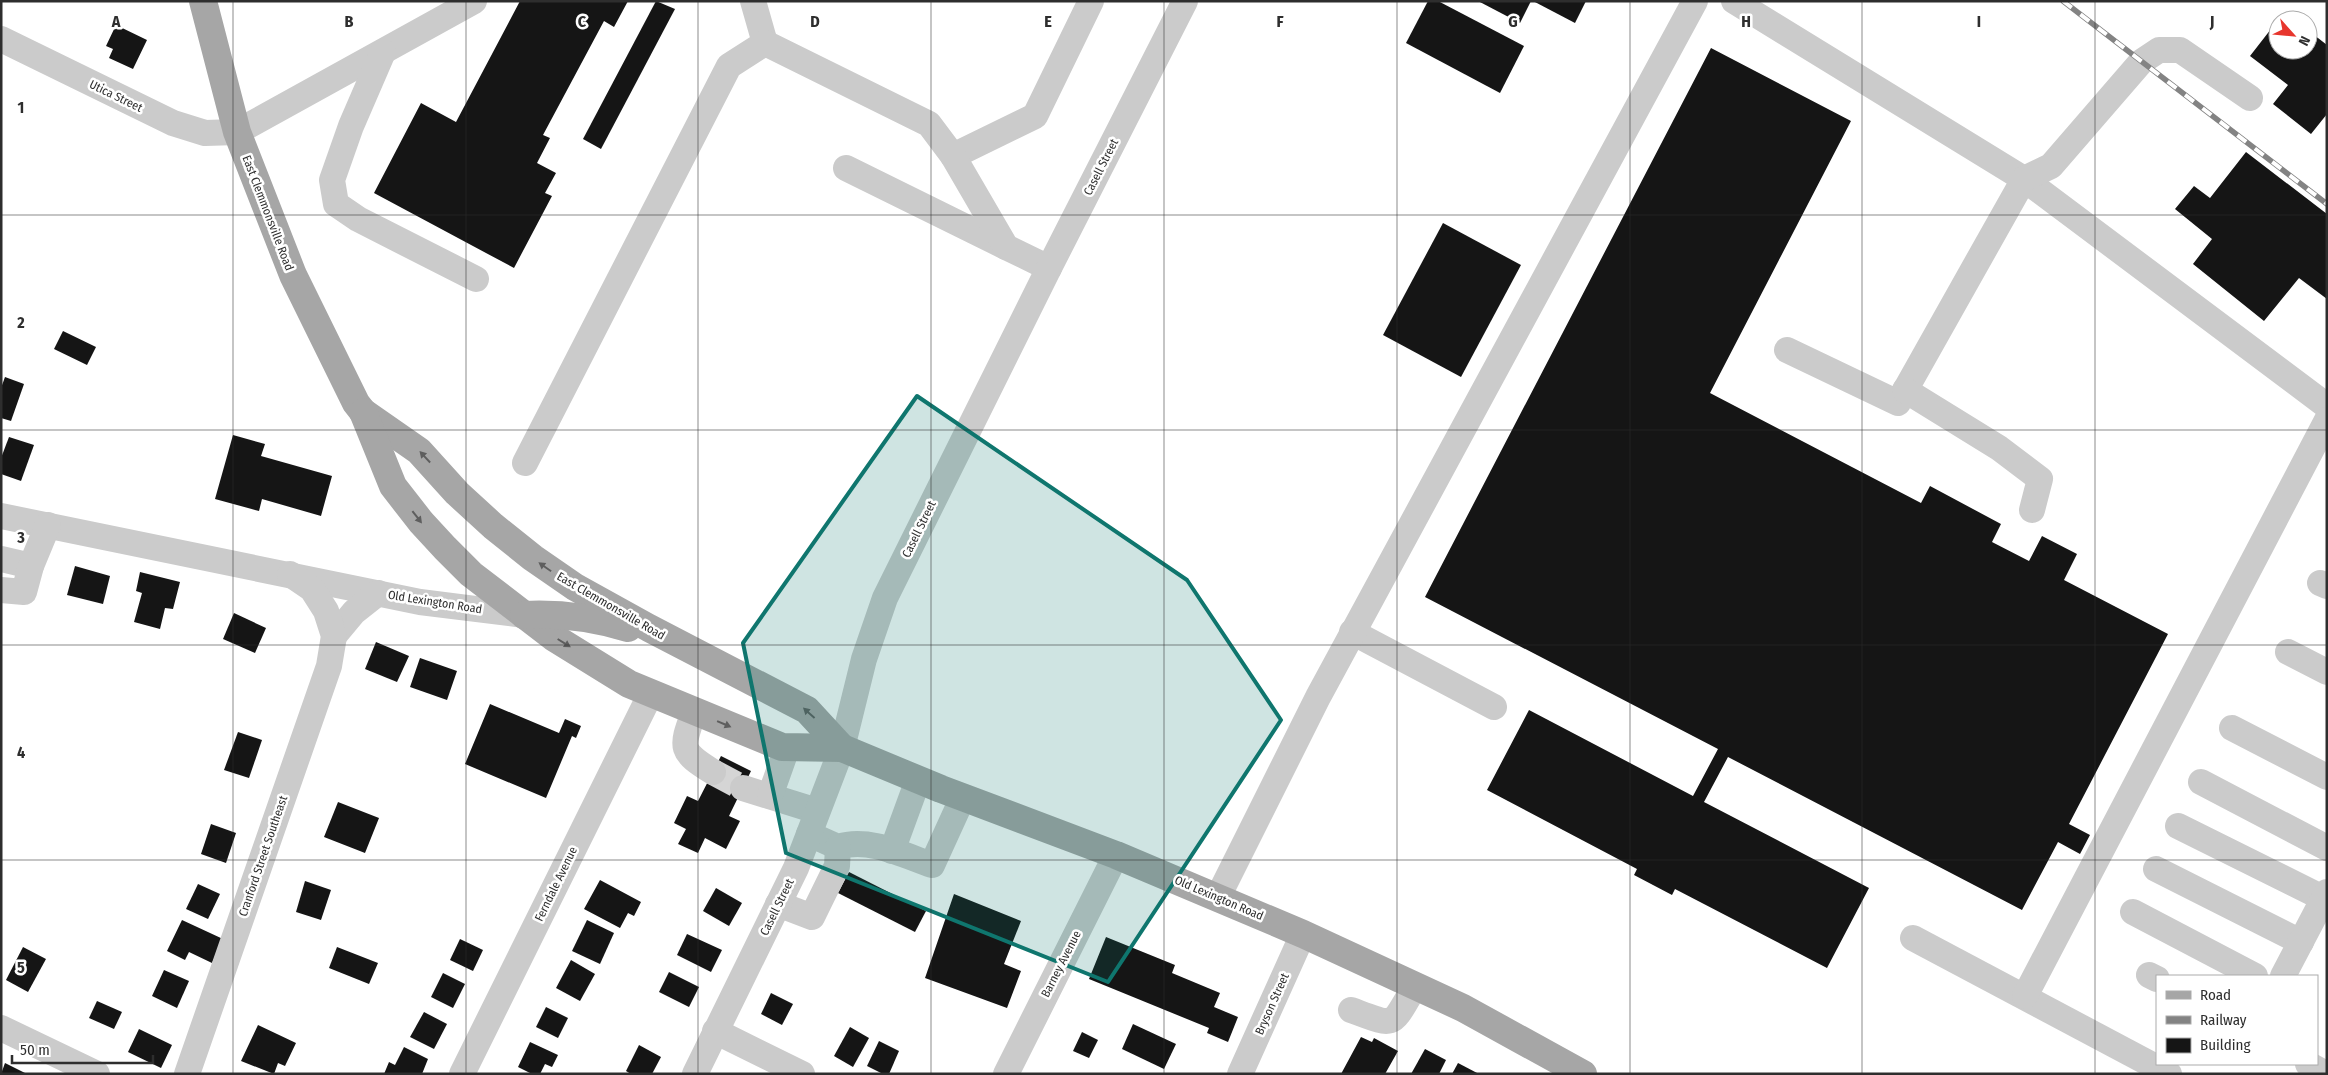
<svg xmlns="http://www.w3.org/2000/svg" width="2328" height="1075" viewBox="0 0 2328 1075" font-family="'Fira Sans Condensed',sans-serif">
<rect width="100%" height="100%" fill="#fff"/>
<!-- building -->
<g fill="#151515">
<polygon points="520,1 628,1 614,27 604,21 543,135 550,138 537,163 556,173 545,193 552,196 514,268 374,193 421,103 456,122"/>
<polygon points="656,1 675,9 601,149 583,139"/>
<polygon points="1428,1 1438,1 1524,46 1500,93 1406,43"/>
<polygon points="1478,1 1531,1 1520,23"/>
<polygon points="1533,1 1586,1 1575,23"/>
<polygon points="2278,20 2278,50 2308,50 2309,31 2327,45 2327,114 2311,134 2273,104 2288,85 2250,56"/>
<polygon points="116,25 147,40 133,69 109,58 113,49 106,46"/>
<polygon points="1711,48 1851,121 1710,393 1921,503 1930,486 2001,524 1992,542 2029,561 2042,536 2077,554 2064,580 2168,634 2069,824 2090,835 2080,854 2058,842 2022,910 1728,757 1704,802 1869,888 1827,968 1675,889 1672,895 1634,875 1637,869 1487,790 1529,710 1693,796 1718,749 1425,597"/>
<polygon points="2246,152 2327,214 2327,299 2299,278 2264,321 2193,264 2212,239 2175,209 2194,186 2210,198"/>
<polygon points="1443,223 1521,265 1461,377 1383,335"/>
<polygon points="63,331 96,347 87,365 54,349"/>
<polygon points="5,377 24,384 11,421 1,418 1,388"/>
<polygon points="233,435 265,444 261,456 332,476 321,516 262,499 259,511 215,499"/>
<polygon points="9,437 34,445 21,481 1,474 1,458"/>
<polygon points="75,566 110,576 103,604 67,595"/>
<polygon points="140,572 180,582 173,609 165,608 160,629 134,622 142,593 136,591"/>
<polygon points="234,613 266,628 255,653 223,639"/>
<polygon points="376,642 409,656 397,682 365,669"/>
<polygon points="420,658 457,671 447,700 410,687"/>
<polygon points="490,704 559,733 565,719 581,726 576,738 572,736 546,798 465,764"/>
<polygon points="238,732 262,740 249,778 224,770"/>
<polygon points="721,756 751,771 729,816 740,821 726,849 705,838 698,853 678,844 686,829 674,823 687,796 698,801"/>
<polygon points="338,802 379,818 365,853 324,837"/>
<polygon points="211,824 236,833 226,863 201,854"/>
<polygon points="849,872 926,911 915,932 838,893"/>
<polygon points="600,880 641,902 634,916 628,913 620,928 584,909"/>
<polygon points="305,881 331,890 321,920 296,912"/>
<polygon points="198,884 220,894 208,919 186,909"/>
<polygon points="716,888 742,903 729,926 703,911"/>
<polygon points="954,894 1021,921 1004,964 1021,971 1007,1008 925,978"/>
<polygon points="182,920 223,939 212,963 189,952 185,960 167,951"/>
<polygon points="587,920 614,933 600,964 572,951"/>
<polygon points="687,934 722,950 711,972 677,955"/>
<polygon points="1106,937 1175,965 1172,973 1220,993 1214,1007 1238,1017 1228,1042 1207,1033 1209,1028 1089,979"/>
<polygon points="460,939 483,950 473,971 450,960"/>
<polygon points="23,947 46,959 28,992 6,980"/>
<polygon points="337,947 378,963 369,984 329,968"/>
<polygon points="571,960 595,974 580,1001 556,988"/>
<polygon points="164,970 189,981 177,1008 152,996"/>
<polygon points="669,972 699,987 689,1007 659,992"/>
<polygon points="443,973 465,984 453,1008 431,997"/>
<polygon points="771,993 793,1004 782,1025 761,1014"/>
<polygon points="97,1001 122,1012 114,1029 89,1018"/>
<polygon points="546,1007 568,1018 558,1038 536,1027"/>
<polygon points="424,1012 447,1024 434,1049 410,1037"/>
<polygon points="1133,1024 1176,1044 1164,1069 1122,1049"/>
<polygon points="258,1025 296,1043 285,1066 278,1063 274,1074 241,1061"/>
<polygon points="850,1027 869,1038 853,1067 834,1056"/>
<polygon points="139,1029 172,1045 161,1068 128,1052"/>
<polygon points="1082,1032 1098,1040 1089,1058 1073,1051"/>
<polygon points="1361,1037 1372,1042 1374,1038 1398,1051 1385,1074 1341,1074"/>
<polygon points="879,1041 899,1051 889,1074 883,1074 867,1066"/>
<polygon points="530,1042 558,1055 552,1067 545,1064 540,1074 532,1074 518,1067"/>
<polygon points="639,1045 661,1057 652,1074 631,1074 626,1071"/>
<polygon points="404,1047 428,1059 422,1074 384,1074 389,1062 395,1065"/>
<polygon points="1425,1049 1446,1060 1439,1074 1411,1074"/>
<polygon points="5,1063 27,1074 1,1074"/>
<polygon points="1458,1063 1479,1074 1452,1074"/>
</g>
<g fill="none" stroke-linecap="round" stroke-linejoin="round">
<!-- minor-tunnel -->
<polyline stroke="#d5d5d5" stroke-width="26" stroke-dasharray="26 13" stroke-linecap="butt" points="713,772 743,788"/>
<!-- minor -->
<g stroke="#cbcbcb" stroke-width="26">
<polyline points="753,1 765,43"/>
<polyline points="1734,1 2024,179 2327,406"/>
<polyline points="1,39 173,123 205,133 237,132 474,1"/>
<polyline points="383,52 351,126 332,180 336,204 358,219 476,279"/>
<polyline points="953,156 1035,116 1091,1"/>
<polyline points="846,168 1006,247"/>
<polyline points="1787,350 1898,403 2024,179 2051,166 2141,62 2159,50 2180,50 2250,98"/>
<polyline points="1905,390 1999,448 2040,479 2032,510"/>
<polyline points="525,463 729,66 765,43 929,124 953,156 1006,247 1049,268"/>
<polyline points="1,516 420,602 524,615"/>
<polyline points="1,559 31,566"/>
<polyline points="2320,583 2327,586"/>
<polyline points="1,590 24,592 31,566 48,525"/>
<polyline points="1352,632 1494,707"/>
<polyline points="334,636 354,612 378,593"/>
<polyline points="2288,652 2327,672"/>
<path d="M 694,712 C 681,748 679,751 713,772"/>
<polyline points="2232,728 2327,777"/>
<polyline points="2201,782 2327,848"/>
<polyline points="743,788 817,811"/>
<polyline points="770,796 787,748"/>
<polyline points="2178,826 2327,900"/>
<path d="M 809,834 L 838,847 C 869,837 903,855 932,865 L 963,797"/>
<polyline points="892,851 918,780"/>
<polyline points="2156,869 2301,942"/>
<polyline points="1218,897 1318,697 1695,1"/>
<polyline points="778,904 812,917 837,866 838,847"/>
<polyline points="2133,912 2255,976"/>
<polyline points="1913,938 2169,1074"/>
<polyline points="2149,975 2157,979"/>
<polyline points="2283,976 2327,892"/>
<polyline points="2025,996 2327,420"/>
<path d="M 1351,1010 C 1397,1027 1390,1028 1415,986"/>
<polyline points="1,1028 97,1074"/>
<polyline points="715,1031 802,1074"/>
<polyline points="2308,1064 2326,1074"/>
<polyline points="187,1074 329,666 334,636 326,611 312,589 290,574"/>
<polyline points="462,1074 651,693"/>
<polyline points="695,1074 796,868 842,748 864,659 885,598 1049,268 1185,1"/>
<polyline points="1006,1074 1116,855"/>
<polyline points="1240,1074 1303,934"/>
</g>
<!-- major -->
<g stroke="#a6a6a6" stroke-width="28">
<polyline points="203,1 237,132 293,275 356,403 363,412 419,451 457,493 493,526 533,558 575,587 649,628 807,710 842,748"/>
<polyline points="363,412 393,486 421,522 445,548 471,574 553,637 629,684 782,747 842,748 941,789 1116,855 1303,934 1463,1008 1583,1074"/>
<path d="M 524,615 C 560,613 594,618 628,628"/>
</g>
<defs>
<polyline id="rail" points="2063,1 2327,204"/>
</defs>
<!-- rail casing -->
<use href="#rail" stroke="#838383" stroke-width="5.5"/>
<!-- rail -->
<use href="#rail" stroke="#fff" stroke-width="4" stroke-dasharray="11" stroke-linecap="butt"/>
</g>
<!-- one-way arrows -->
<defs><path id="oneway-solid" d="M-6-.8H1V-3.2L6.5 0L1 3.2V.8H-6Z" transform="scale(1.25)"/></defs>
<g fill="#5e5e5e">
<use href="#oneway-solid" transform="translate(425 457) rotate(-133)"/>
<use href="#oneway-solid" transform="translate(417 517) rotate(52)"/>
<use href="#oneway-solid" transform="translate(545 567) rotate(-145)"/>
<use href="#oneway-solid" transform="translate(564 643) rotate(32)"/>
<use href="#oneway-solid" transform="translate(809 713) rotate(-138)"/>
<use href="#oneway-solid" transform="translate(724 724) rotate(23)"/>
</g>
<!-- marked area -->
<path fill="#0f766e" fill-opacity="0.2" stroke="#0f766e" stroke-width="4" stroke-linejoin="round" d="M 917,396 L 1187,580 L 1281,720 L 1108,982 L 786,853 L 743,643 Z"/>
<!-- grid -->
<path fill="none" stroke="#2e2e2e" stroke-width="1" stroke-opacity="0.55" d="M 233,1 L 233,1074M 466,1 L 466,1074M 698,1 L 698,1074M 931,1 L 931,1074M 1164,1 L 1164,1074M 1397,1 L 1397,1074M 1630,1 L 1630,1074M 1862,1 L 1862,1074M 2095,1 L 2095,1074M 1,215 L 2327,215M 1,430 L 2327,430M 1,645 L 2327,645M 1,860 L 2327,860"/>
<g text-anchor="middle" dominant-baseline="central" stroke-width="5" stroke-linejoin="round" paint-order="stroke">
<!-- street labels -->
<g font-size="12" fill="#2e2e2e" stroke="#fff">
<text transform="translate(116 96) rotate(26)">Utica Street</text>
<text transform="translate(1101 167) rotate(-63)">Casell Street</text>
<text transform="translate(268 213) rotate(69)">East Clemmonsville Road</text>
<text transform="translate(919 529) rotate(-64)">Casell Street</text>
<text transform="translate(435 602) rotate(9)">Old Lexington Road</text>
<text transform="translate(611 606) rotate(30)">East Clemmonsville Road</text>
<text transform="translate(263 856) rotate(-71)">Cranford Street Southeast</text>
<text transform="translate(556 884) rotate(-64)">Ferndale Avenue</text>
<text transform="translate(1219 898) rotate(23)">Old Lexington Road</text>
<text transform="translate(777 907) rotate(-64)">Casell Street</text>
<text transform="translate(1061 964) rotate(-63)">Barney Avenue</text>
<text transform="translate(1272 1004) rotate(-66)">Bryson Street</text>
</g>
</g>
<g font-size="16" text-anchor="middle" font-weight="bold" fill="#2e2e2e" stroke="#fff" stroke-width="5" stroke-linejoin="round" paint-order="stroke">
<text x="116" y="27">A</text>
<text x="349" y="27">B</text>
<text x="582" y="27">C</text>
<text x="815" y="27">D</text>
<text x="1048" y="27">E</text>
<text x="1280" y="27">F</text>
<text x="1513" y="27">G</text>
<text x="1746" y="27">H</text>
<text x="1979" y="27">I</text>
<text x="2212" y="27">J</text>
<text x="21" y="113">1</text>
<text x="21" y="328">2</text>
<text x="21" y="543">3</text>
<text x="21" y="758">4</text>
<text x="21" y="973">5</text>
</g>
<!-- border -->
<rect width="2328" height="1075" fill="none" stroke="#2e2e2e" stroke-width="5"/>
<!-- legend -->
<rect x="2156" y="975" width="162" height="90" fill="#ffffff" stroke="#ababab"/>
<rect x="2166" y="991" width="25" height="8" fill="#a6a6a6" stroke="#ababab"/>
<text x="2200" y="1000" font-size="15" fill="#2e2e2e">Road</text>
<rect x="2166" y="1016" width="25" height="8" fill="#838383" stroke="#ababab"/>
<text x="2200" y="1025" font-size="15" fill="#2e2e2e">Railway</text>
<rect x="2166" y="1038" width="25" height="15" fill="#151515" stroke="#ababab"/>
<text x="2200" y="1050" font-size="15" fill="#2e2e2e">Building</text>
<!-- north arrow -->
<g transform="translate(2293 35) rotate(117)"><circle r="24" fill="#ffffff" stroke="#ababab"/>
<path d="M0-4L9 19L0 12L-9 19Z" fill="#e7362d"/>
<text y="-8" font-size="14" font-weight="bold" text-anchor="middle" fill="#2e2e2e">N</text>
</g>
<!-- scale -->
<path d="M12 1055v8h141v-8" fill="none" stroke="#2e2e2e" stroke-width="2.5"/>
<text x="20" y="1055" font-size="15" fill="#2e2e2e" stroke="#ffffff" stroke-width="4" paint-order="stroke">50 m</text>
</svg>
